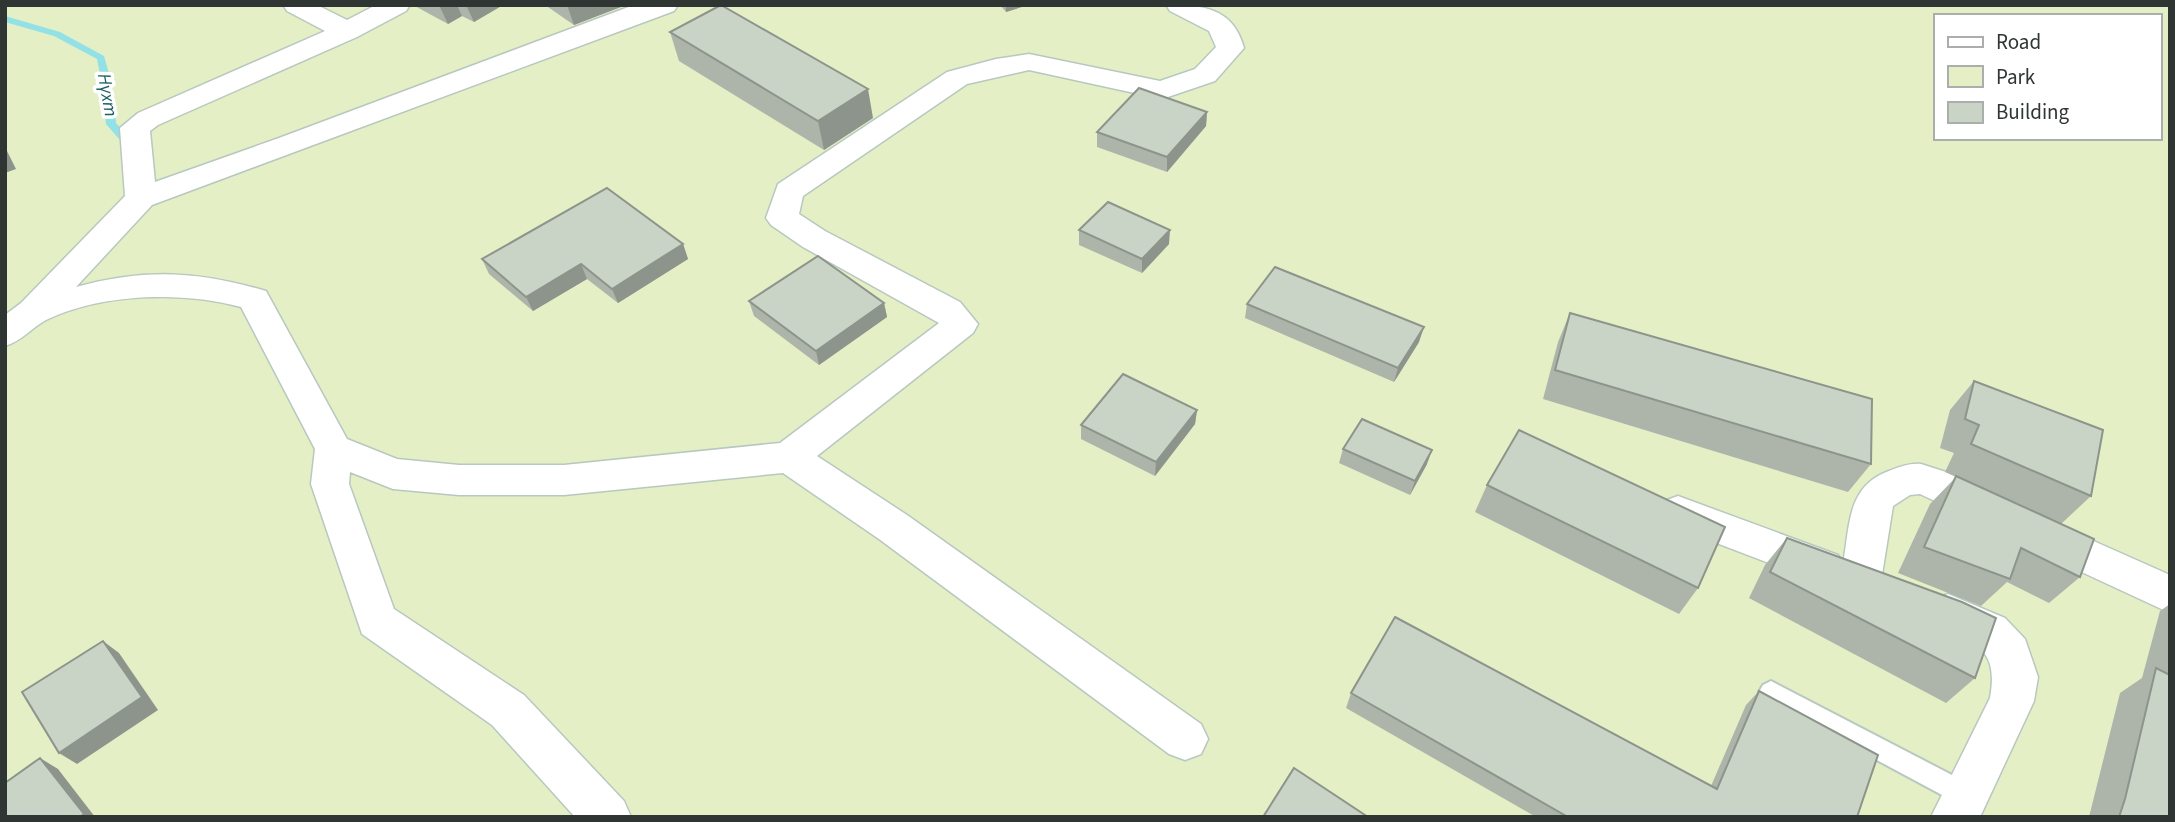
<svg xmlns="http://www.w3.org/2000/svg" width="2175" height="822" viewBox="0 0 2175 822" font-family="'Source Sans 3',sans-serif">
<rect width="100%" height="100%" fill="#eefef5"/>
<!-- green -->
<path fill="#e4efc5" fill-rule="evenodd" d="M 5,5 L 2170,5 L 2170,817 L 5,817 ZM 1935,16 L 2159,16 L 2159,138 L 1935,138 Z"/>
<g fill="none" stroke-linecap="round" stroke-linejoin="round">
<!-- stream -->
<polygon fill="#92e1e6" fill-rule="evenodd" points="5,16 60,32 104,56 112,84 116,123 134,143 134,147 126,147 106,124 102,84 97,59 54,36 5,22"/>
<defs>
<polygon id="service" points="1771,681 1975,787 1978,795 1975,803 1966,807 1957,803 1763,699 1759,692 1763,685"/>
<g id="minor">
<path d="M 283,5 L 317,5 L 347,20 L 376,5 L 410,5 L 406,11 L 357,37 L 158,125 L 150,131 L 155,182 L 279,138 L 634,5 L 678,5 L 674,11 L 152,205 L 76,287 C 145,268 198,271 266,291 L 347,439 L 397,459 L 459,465 L 564,465 L 780,443 L 939,323 L 803,247 L 771,225 L 766,218 L 778,184 L 947,72 L 996,59 L 1029,54 L 1160,81 L 1195,69 L 1216,47 L 1209,31 L 1170,11 L 1166,5 C 1202,5 1233,7 1244,48 L 1215,81 L 1162,99 L 1029,70 L 967,84 L 803,196 L 799,214 L 825,231 L 960,302 L 978,324 L 973,333 L 817,456 L 907,515 L 1201,724 L 1208,739 L 1201,754 L 1185,760 L 1169,754 L 879,539 L 783,473 L 564,495 L 459,495 L 393,489 L 350,472 L 349,484 L 394,609 L 524,695 L 624,801 L 631,817 L 575,817 L 492,725 L 362,634 L 311,484 L 315,449 L 241,307 C 182,291 102,293 46,320 C 31,328 22,341 5,346 L 5,315 L 21,303 L 125,196 L 120,128 L 138,113 L 325,31 L 287,11 Z"/>
<path d="M 1921,464 L 1949,473 L 2002,499 L 2008,510 L 2002,521 L 1988,526 L 1920,494 L 1910,495 L 1893,506 L 1881,581 L 1875,593 L 1860,599 L 1845,593 L 1839,581 L 1841,575 L 1838,579 L 1824,584 L 1664,523 L 1658,512 L 1664,501 L 1678,496 L 1838,555 L 1843,564 C 1850,525 1847,486 1889,471 C 1899,467 1910,463 1921,464 Z"/>
<polygon points="2044,519 2170,575 2170,613 2030,548 2024,536 2030,524"/>
<path d="M 1948,594 L 2005,618 L 2025,639 L 2038,677 L 2034,701 L 1980,817 L 1931,817 L 1990,698 C 2003,626 1947,653 1927,612 L 1933,599 Z"/>
</g>
</defs>
<!-- service casing -->
<use href="#service" stroke="#b8c8bf" stroke-width="4"/>
<!-- minor casing -->
<use href="#minor" stroke="#b8c8bf" stroke-width="3"/>
<!-- service -->
<use href="#service" fill="#fff" fill-rule="evenodd"/>
<!-- minor -->
<use href="#minor" fill="#fff" fill-rule="evenodd"/>
</g>
<!-- wall -->
<g fill="#adb5aa">
<polygon points="413,5 503,5 474,22 462,16 448,24"/>
<polygon points="545,5 626,5 574,25"/>
<polygon points="1000,5 1028,5 1006,12"/>
<polygon points="670,32 873,118 824,150 679,61"/>
<polygon points="1207,112 1206,126 1167,172 1097,147 1097,132"/>
<polygon points="1079,230 1169,244 1142,273 1079,245"/>
<polygon points="683,244 688,259 618,303 587,279 533,311 489,274 482,259"/>
<polygon points="749,301 884,303 887,317 819,365 754,316"/>
<polygon points="1247,304 1419,342 1394,382 1245,318"/>
<polygon points="1570,313 1871,464 1848,492 1543,399 1558,342"/>
<polygon points="1974,381 2091,496 2061,524 2080,577 2049,603 2007,582 1981,606 1898,573 1930,504 1956,477 1945,472 1954,453 1940,448 1950,410"/>
<polygon points="1197,410 1195,424 1155,476 1081,439 1081,425"/>
<polygon points="1343,449 1427,464 1410,495 1339,463"/>
<polygon points="1487,485 1698,588 1679,614 1475,512"/>
<polygon points="1787,538 1975,678 1946,703 1749,598 1765,565"/>
<polygon points="2170,604 2170,817 2089,817 2120,693 2142,678 2160,611"/>
<polygon points="1759,691 1857,817 1536,817 1346,708 1351,693 1711,786 1746,705"/>
</g>
<!-- shaded-wall -->
<g fill="#8d948b">
<polygon points="439,5 457,5 462,16 448,24"/>
<polygon points="466,5 503,5 474,22"/>
<polygon points="567,5 626,5 574,25"/>
<polygon points="1006,5 1028,5 1006,12"/>
<polygon points="868,89 873,118 824,150 818,121"/>
<polygon points="1207,112 1206,126 1167,172 1167,157"/>
<polygon points="5,147 16,169 5,173"/>
<polygon points="1170,230 1169,244 1142,273 1142,259"/>
<polygon points="683,244 688,259 618,303 612,289"/>
<polygon points="581,264 587,279 533,311 526,297"/>
<polygon points="884,303 887,317 819,365 816,351"/>
<polygon points="1424,327 1419,342 1394,382 1398,368"/>
<polygon points="1197,410 1195,424 1155,476 1156,462"/>
<polygon points="1432,450 1427,464 1410,495 1415,481"/>
<polygon points="103,641 119,653 158,710 77,764 59,753"/>
<polygon points="40,758 58,769 95,817 80,817"/>
</g>
<!-- building -->
<g fill="#c9d3c6" stroke="#8d948b" stroke-width="2">
<polygon points="721,5 868,89 818,121 670,32"/>
<polygon points="1139,88 1207,112 1167,157 1097,132"/>
<polygon points="607,188 683,244 612,289 581,264 526,297 482,259"/>
<polygon points="1108,202 1170,230 1142,259 1079,230"/>
<polygon points="818,256 884,303 816,351 749,301"/>
<polygon points="1275,267 1424,327 1398,368 1247,304"/>
<polygon points="1570,313 1872,399 1871,464 1555,370"/>
<polygon points="1123,374 1197,410 1156,462 1081,425"/>
<polygon points="1974,381 2103,430 2091,496 1971,444 1979,425 1965,419"/>
<polygon points="1362,419 1432,450 1415,481 1343,449"/>
<polygon points="1519,430 1725,527 1698,588 1487,485"/>
<polygon points="1956,476 2094,539 2080,577 2021,548 2010,579 1924,547"/>
<polygon points="1787,538 1962,602 1996,618 1975,678 1770,572"/>
<polygon points="1395,617 1717,789 1759,691 1878,755 1857,817 1568,817 1351,693"/>
<polygon points="103,641 142,697 59,753 22,692"/>
<polygon points="2156,668 2170,675 2170,817 2119,817 2125,799"/>
<polygon points="40,758 84,814 80,817 5,817 5,783"/>
<polygon points="1294,768 1368,817 1263,817"/>
</g>
<g text-anchor="middle" dominant-baseline="central" stroke-width="7" stroke-linejoin="round" paint-order="stroke">
<!-- far-water labels -->
<g font-size="19" font-style="italic" fill="#1e5f63" stroke="#fff">
<text transform="translate(107 95) rotate(80)">Нүхт</text>
</g>
</g>
<!-- border -->
<rect width="2175" height="822" fill="none" stroke="#2f3532" stroke-width="14"/>
<!-- legend -->
<rect x="1934" y="14" width="228" height="126" fill="#ffffff" stroke="#acaead" stroke-width="2"/>
<rect x="1948" y="37" width="35" height="10" fill="#ffffff" stroke="#acaead" stroke-width="2"/>
<text x="1996" y="49" font-size="21" fill="#2f3532">Road</text>
<rect x="1948" y="66" width="35" height="21" fill="#e4efc5" stroke="#acaead" stroke-width="2"/>
<text x="1996" y="84" font-size="21" fill="#2f3532">Park</text>
<rect x="1948" y="102" width="35" height="21" fill="#c9d3c6" stroke="#acaead" stroke-width="2"/>
<text x="1996" y="119" font-size="21" fill="#2f3532">Building</text>
</svg>
